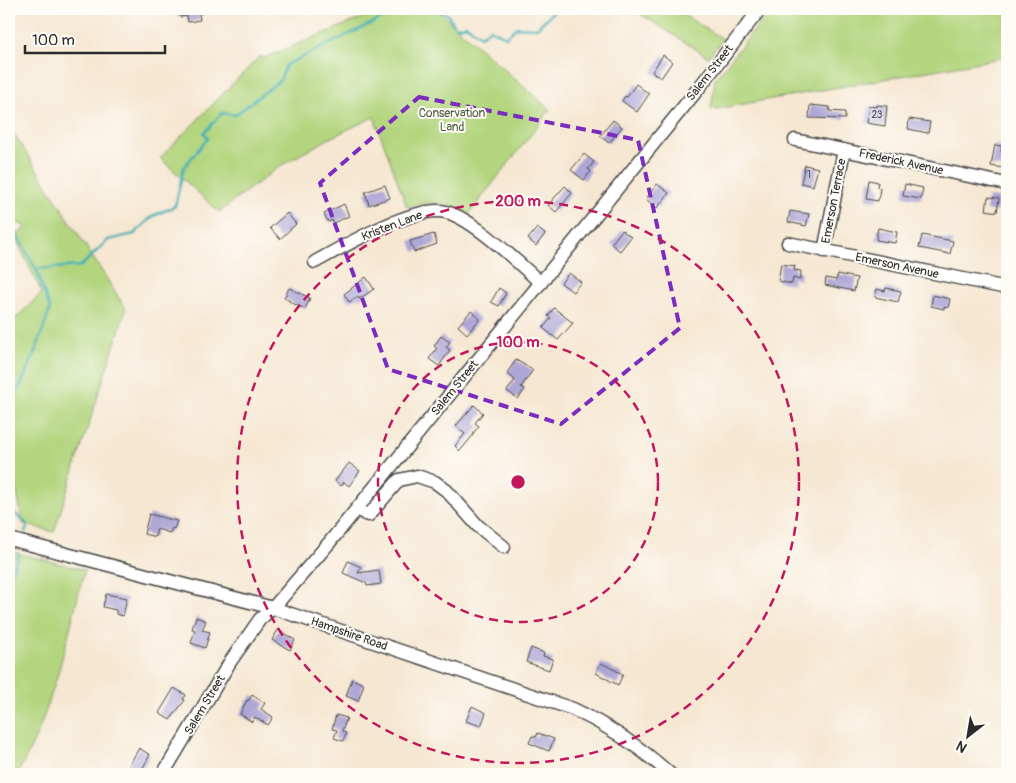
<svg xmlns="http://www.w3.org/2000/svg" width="1016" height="783" viewBox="0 0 1016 783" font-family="Pangolin,sans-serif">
<rect width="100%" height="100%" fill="#fdfcf7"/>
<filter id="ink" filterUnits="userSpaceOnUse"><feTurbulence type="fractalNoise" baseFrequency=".02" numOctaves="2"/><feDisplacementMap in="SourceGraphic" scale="10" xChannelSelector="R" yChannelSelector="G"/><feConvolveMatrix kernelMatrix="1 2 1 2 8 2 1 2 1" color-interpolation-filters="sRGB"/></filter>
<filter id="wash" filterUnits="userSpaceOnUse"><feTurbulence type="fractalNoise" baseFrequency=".0096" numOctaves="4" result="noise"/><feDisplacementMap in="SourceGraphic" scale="20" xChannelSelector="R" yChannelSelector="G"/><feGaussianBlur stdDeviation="1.12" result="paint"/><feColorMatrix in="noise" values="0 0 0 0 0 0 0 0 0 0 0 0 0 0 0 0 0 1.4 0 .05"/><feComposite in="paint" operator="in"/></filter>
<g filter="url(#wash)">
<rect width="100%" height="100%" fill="#f6e7d2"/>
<!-- green -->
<g fill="#b2d57e" stroke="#6e8054">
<path d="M 384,9 L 436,9 L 550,110 L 469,214 C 446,200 432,202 407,207 L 374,117 L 330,138 L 280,166 L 219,212 L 160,158 L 260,56 L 264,58 Z"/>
<polygon points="633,9 674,9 723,39 708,57"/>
<polygon points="771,9 1007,9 1007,57 711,110 715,79"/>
<polygon points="9,126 126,309 54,532 23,524 9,452 9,325 42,293 15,237 26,227 9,218"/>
<path d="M 9,551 L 85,570 C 67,636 52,716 17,774 L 9,774 Z"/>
</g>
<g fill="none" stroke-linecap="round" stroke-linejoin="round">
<!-- stream -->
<g stroke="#3caeb5" stroke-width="2.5">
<polyline points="432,9 447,14 456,27 466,25 481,36 490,29 506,37 517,27 537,28 556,9"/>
<polyline points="9,220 36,269 81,266 108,240 134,234 153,216 175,206 184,167 208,138 204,133 222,113 235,115 280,80 286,65 401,9"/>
<polyline points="9,411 36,350 50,309 36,269"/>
<polyline points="9,505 10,509 28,525 25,532"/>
<polyline points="9,577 19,554"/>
</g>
</g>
<g id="blocks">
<!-- building -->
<g fill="#ada6d6">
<polygon points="179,9 203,9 203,13 199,14 200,20 188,22 187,16 180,17"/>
<polygon points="663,55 672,62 661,78 652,72"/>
<polygon points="636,84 649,94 637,112 622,101 625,96 627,97"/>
<polygon points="810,105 830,107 829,111 845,112 845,119 809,118"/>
<polygon points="877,105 887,106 885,126 866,123 869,106 877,107"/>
<polygon points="909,119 930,122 928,133 908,129"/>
<polygon points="613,120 622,127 609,143 600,136"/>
<polygon points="995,145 1002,146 1001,152 1007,153 1005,168 991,166"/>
<polygon points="584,154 594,162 588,169 591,171 584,180 571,170"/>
<polygon points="805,165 818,168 813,186 801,183"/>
<polygon points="869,180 878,182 877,187 880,188 878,201 866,199"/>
<polygon points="657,184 669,193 657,208 646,199"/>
<polygon points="905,184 923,188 921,199 903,196"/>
<polygon points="385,185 390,198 369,205 365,192"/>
<polygon points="565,186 572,193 556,212 548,205"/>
<polygon points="988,197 999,198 997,212 986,210"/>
<polygon points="344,204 349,216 333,223 332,220 328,222 324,214"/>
<polygon points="790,211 809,214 806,226 788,222"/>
<polygon points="287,213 296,224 280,239 270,228"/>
<polygon points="537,228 545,234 536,246 528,239"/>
<polygon points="878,228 897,232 895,243 876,240"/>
<polygon points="622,230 631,237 620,251 611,244"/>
<polygon points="434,234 437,244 414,252 410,241"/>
<polygon points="922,235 953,241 950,254 919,248"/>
<polygon points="781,264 795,266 794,270 801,271 800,280 793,278 792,284 778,281"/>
<polygon points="569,273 581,282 573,292 561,283"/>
<polygon points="838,274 857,278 854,291 825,285 826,278 836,280"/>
<polygon points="366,277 374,289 359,299 358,297 349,302 344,294"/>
<polygon points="289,288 310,298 305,309 290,302 290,301 284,298"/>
<polygon points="499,288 506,293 499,306 491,302"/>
<polygon points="886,288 901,291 898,302 875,297 877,289 885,291"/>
<polygon points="933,295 950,299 948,308 944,307 944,309 931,306"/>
<polygon points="554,308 573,323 558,340 543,328 551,318 548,316"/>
<polygon points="471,311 480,319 467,334 458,326"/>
<polygon points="441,336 450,342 446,347 450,350 439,366 429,359 437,348 434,346"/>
<polygon points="516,360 533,370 521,387 525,389 518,399 507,391 515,380 507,373"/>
<polygon points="474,405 483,413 475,423 479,426 473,433 474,434 460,451 455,446 465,434 456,426"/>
<polygon points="349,463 360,471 349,486 344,482 341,486 335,481"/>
<polygon points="149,514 177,521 174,529 172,528 170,533 157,529 155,537 144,534"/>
<polygon points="348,561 361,567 358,573 379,570 381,584 367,586 366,583 343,573"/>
<polygon points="106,594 127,598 123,616 116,614 116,610 103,607"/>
<polygon points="196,617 206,621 202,630 210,632 205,648 191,643 195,630 192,629"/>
<polygon points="278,630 295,640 290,650 272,640"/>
<polygon points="531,648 544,653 543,656 553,659 549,670 526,662"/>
<polygon points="601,663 623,674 618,685 596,673"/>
<polygon points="352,679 364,684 358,701 346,696"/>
<polygon points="174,688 186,695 183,699 185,700 170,720 159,713"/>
<polygon points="252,695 265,703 261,709 273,717 268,725 255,717 252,722 240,714 247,700 248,701"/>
<polygon points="472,706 486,713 481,726 466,721"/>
<polygon points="336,715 347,718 342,731 346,733 343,741 334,738 337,730 332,729"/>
<polygon points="538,733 554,739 549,751 529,743 532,736 536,737"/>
<polygon points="139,748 150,755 140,773 128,767"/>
</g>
</g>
</g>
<g filter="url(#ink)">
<use href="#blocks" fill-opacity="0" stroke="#494744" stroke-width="1"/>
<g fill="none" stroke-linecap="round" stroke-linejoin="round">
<defs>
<g id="minor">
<polyline points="795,140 1007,184"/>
<polyline points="788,243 1007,288"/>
<polyline points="824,251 844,150"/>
<path d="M 315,262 C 342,247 416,204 446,212 C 474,219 518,263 541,283"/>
<polyline points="357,508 365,514 369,515 399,480 417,476 435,482 447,491 478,526 504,547"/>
<path d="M 9,539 L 273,608 L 573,709 C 609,726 640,747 670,774"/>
<polyline points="163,774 230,662 260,619 273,608 329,543 698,89 760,9"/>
</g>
</defs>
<!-- minor casing -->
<use href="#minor" stroke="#494744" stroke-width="15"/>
<!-- minor -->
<use href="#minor" stroke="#fff" stroke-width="12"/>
</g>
</g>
<!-- marked area -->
<path fill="none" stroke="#7b2cbf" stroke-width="4" stroke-dasharray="10 6" stroke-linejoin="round" d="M 419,97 L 638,140 L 680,328 L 561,424 L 388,369 L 320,183 Z"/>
<!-- distance rings -->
<g fill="none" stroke="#c2185b" stroke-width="2.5" stroke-dasharray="9 6">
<circle cx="518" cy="482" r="140"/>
<circle cx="518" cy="482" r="281"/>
</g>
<g text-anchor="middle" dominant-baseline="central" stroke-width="4" stroke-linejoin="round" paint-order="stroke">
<!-- number labels -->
<g font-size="10" fill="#4c4a56">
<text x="877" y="115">23</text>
<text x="809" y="175">1</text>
</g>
<!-- street labels -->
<g font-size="12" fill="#2b2b2b" stroke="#fdfcf7">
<text transform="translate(710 73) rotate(-52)">Salem Street</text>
<text transform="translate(901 162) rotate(12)">Frederick Avenue</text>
<text transform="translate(834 201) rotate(-79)">Emerson Terrace</text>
<text transform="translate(392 226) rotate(-21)">Kristen Lane</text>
<text transform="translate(897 266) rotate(12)">Emerson Avenue</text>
<text transform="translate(455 388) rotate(-51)">Salem Street</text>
<text transform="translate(349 634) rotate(19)">Hampshire Road</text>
<text transform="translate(205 705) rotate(-59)">Salem Street</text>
</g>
<!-- park labels -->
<g font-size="12" fill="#545e44" stroke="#fdfcf7">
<text x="452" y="113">Conservation<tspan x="452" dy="14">Land</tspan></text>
</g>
</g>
<circle cx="518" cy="482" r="8" fill="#c2185b" stroke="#fdfcf7" stroke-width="2.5"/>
<g font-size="15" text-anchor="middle" font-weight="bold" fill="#c2185b" stroke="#fdfcf7" stroke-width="4" stroke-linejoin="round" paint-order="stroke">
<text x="518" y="206">200 m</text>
<text x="518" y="347">100 m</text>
</g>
<!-- margin -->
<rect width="1016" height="783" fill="none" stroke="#fdfcf7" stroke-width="30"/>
<!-- north arrow -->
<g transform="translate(968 736) rotate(211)" stroke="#fdfcf7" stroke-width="4" paint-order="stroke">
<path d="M0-4L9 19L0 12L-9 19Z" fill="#2b2b2b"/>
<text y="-8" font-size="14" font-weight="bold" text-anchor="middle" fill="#2b2b2b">N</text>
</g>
<!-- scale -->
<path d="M25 45v8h140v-8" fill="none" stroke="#2b2b2b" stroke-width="2.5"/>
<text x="32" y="45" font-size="15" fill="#2b2b2b" stroke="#fdfcf7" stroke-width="4" paint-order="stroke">100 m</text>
</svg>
